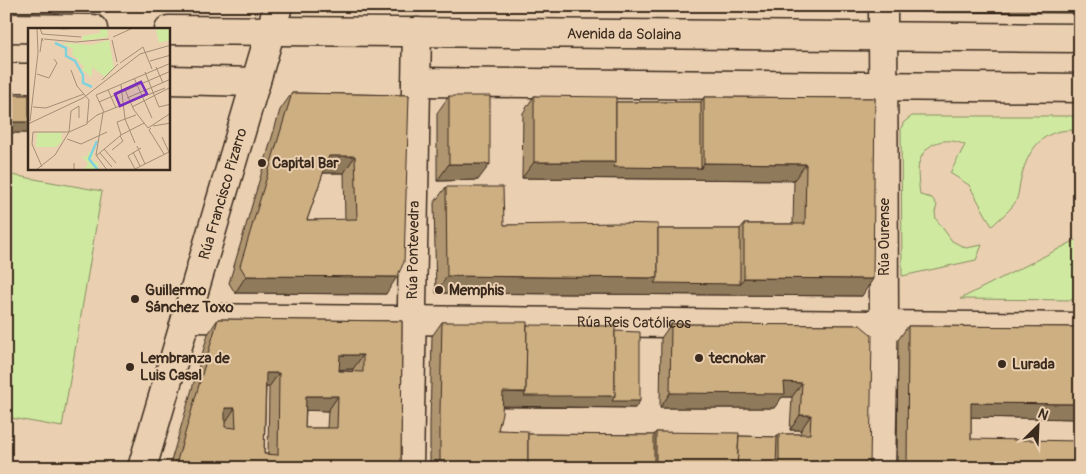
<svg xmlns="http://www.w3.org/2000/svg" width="1086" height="474" viewBox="0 0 1086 474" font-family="Pangolin,sans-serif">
<rect width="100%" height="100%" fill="#ead0b1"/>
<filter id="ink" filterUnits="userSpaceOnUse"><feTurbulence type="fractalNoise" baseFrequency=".02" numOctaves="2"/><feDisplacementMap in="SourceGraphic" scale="10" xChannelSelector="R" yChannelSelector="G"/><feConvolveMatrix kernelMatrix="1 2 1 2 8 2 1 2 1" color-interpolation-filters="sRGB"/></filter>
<g filter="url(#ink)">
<!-- green -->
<g fill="#cfeaa0" stroke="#858a5f">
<path d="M 912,116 L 1080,116 L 1080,130 C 1073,130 1067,130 1061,131 C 1037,135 1026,157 1021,178 C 1019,185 1019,194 1016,201 C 1010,211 1000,218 992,226 L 969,185 L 950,173 L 965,145 C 947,136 925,141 919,163 C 917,171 919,186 920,195 L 932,198 L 937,205 L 935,212 L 936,219 L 952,241 L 966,248 L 982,245 L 976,260 L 902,276 L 901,128 L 904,122 Z"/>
<polygon points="6,174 102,191 62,427 6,417"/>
<polygon points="1080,238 1080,266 1079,267 1080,269 1080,300 960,299"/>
</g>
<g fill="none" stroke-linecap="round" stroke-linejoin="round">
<defs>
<g id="minor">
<polyline points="6,28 93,29"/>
<path id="s1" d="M 169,30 L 1080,38"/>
<polyline points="6,78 29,78"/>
<polyline points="169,80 256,82"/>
<polyline points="416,82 1080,88"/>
<path id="s2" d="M 186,318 L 1080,327"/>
<path id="s3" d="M 142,468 L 278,6"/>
<path id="s4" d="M 409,468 L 417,32"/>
<polyline points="881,468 884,325 883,6"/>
</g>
</defs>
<!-- minor casing -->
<use href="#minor" stroke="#3b2a1e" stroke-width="31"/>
<!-- minor -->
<use href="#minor" stroke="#ead0b1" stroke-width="28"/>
</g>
<!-- wall -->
<g fill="#b09670" stroke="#3b2a1e" fill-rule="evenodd">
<polygon points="915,6 1080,6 921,12"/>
<path d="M 292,93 L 409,95 L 386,294 L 235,293 L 229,283 L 280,110 ZM 323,173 L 344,173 L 345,220 L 307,220 Z"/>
<polygon points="9,95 29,95 29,133 6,133 6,99"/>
<polygon points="449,96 478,180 437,181 437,113"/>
<polygon points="534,96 616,102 701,102 704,97 875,98 862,296 436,293 434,203 446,187 504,225 658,229 740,229 744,224 793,224 794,180 522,178 523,113"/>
<path d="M 218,319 L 402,321 L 401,468 L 169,468 L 208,334 ZM 353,369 L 353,371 L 339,371 L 339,370 ZM 266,387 L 269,387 L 268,454 L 264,454 ZM 306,410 L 328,411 L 327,428 L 305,428 Z"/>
<polygon points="442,322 615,331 635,408 502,407 498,430 528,434 654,435 656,432 739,436 777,437 779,434 800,434 801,430 790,430 792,397 782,397 774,408 660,408 661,338 671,324 860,325 870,468 430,468 430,425 432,336"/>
<path d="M 908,326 L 1080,327 L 1080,419 L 971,417 L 971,439 L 1080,468 L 897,468 L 898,340 ZM 1075,365 L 1079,365 L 1079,371 L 1075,371 Z"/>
</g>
<!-- shaded-wall -->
<g fill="#907a5b" stroke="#3b2a1e">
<polygon points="447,6 863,6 859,11"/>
<polygon points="925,6 1080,6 1080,13 921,12"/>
<polygon points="10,122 29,122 29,133 6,133 6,127"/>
<polygon points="329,156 355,156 344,173 317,173"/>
<polygon points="534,162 616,162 701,168 704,163 806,164 794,180 522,178"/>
<polygon points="449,164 490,164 478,180 437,181"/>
<polygon points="246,276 397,277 386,294 235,293"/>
<polygon points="447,276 658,278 740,284 744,278 873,279 862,296 436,293"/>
<polygon points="1076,351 1080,351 1080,364 1079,365 1065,365"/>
<polygon points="340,355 363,355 353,369 329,370"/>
<polygon points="266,373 279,373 269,387 256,387"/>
<polygon points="784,382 802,383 792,397 782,397 774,408 660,408 670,393"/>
<polygon points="503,392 615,396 640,401 635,408 493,406"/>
<polygon points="306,396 338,396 328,411 296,410"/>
<polygon points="971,403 1080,404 1080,419 961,417"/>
<polygon points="225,408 235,408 225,423 214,423"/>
<polygon points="800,415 811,415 801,430 790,430"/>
</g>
<!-- building -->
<g fill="#cdaf82" stroke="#3b2a1e" fill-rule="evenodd">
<path d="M 292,93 L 409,95 L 404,262 L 397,277 L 246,276 L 240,266 ZM 329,156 L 355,156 L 357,219 L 307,220 Z"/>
<polygon points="9,95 29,95 29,122 10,122"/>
<rect x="449" y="96" width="41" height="68"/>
<polygon points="534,96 616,97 616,162 534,162"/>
<polygon points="704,97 875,98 873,279 744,278 744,224 805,224 806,164 704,163"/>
<polygon points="616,102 701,102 701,168 613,167 616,162"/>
<polygon points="446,187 503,187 504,225 617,223 658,224 658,278 447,276"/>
<polygon points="658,229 740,229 740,284 654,283 658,278"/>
<path d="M 218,319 L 402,321 L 401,468 L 175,468 ZM 340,355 L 363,355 L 363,372 L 339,371 ZM 266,373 L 279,373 L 278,455 L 264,454 ZM 306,396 L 338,396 L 337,428 L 305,428 ZM 225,408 L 235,408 L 236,428 L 225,427 Z"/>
<polygon points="442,322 527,322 526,392 503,392 502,413 498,430 528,431 528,468 440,468 440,411"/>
<polygon points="671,324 860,325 872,335 870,468 779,468 779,434 810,434 811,415 800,415 802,383 784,382 785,394 670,393"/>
<polygon points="527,325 615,326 615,396 524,396 526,392"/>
<polygon points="908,326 1080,327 1080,351 1076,351 1075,371 1080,371 1080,404 971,403 971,439 1080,441 1080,468 907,468"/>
<polygon points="615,331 640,332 640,401 612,401 615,396"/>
<polygon points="656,432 739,433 737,468 656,468"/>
<polygon points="528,434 654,435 654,468 528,468"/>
<polygon points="739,436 777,437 776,468 737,468"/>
</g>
</g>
<!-- markers -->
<g fill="#3b2a1e" stroke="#ead0b1" stroke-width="2">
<circle cx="262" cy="163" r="5"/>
<circle cx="439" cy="290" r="5"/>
<circle cx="135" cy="299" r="5"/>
<circle cx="699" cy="358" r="5"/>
<circle cx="1002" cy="364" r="5"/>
<circle cx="130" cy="367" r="5"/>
</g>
<g text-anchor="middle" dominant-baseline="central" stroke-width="4" stroke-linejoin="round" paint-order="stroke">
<!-- street labels -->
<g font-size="15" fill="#3b2a1e" stroke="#ead0b1">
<text stroke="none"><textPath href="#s1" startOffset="455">Avenida da Solaina</textPath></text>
<text stroke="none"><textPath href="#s3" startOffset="286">Rúa Francisco Pizarro</textPath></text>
<text transform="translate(884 237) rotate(-90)">Rúa Ourense</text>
<text stroke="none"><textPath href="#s4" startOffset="218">Rúa Pontevedra</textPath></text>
<text stroke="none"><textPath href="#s2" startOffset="448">Rúa Reis Católicos</textPath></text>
</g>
<!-- poi labels -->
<g font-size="15" font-weight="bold" fill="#3b2a1e" stroke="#ead0b1" text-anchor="start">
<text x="272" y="163">Capital Bar</text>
<text x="145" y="290">Guillermo<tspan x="145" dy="17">Sánchez Toxo</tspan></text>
<text x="449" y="290">Memphis</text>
<text x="140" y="358">Lembranza de<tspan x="140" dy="17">Luis Casal</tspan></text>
<text x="709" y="358">tecnokar</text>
<text x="1012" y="364">Lurada</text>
</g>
</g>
<!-- overview -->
<g transform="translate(28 28)">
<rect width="142" height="142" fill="#ead0b1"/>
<path d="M 72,0 L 79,0 L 80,9 L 54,13 L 55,8 L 72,5 ZM 142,0 L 142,12 L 131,15 L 128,1 ZM 81,12 L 86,41 L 77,49 L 64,39 L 64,49 L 54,42 L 56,39 L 44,26 L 45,21 L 34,15 L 64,17 ZM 33,104 L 34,113 L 28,119 L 8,119 L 9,105 ZM 61,124 L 65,125 L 65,130 L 61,131 L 70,135 L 70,142 L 56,142 L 60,136 L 54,128 L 59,129 Z" fill="#cfeaa0"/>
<path fill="none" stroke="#81d2dc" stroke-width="2.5" d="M 27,15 L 38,20 L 38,28 L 47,33 L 55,47 L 55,55 L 64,59M 69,113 L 61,131 L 70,142"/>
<path fill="none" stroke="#a48e76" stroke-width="1" d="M 12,0 L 14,6 L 53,9M 33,1 L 56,0M 85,9 L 105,0M 16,11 L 48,14 L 81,11M 84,12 L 89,34M 12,24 L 14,10 L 15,13M 122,33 L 143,27M 92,35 L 115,19 L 124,41M 128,39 L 135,55M 117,44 L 131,79 L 143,76M 9,46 L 21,50 L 29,35 L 26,31M 106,50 L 124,90M 74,52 L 90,36M 93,57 L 97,91 L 107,115M 80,62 L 88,80M 97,62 L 106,82 L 120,100 L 143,85M 99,70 L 143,51M 71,74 L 143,43M 5,79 L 18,80 L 56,66M 104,79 L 143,59M 76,84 L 68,67 L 143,35M 75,85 L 68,127 L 79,142M 2,93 L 10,25 L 9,0M 59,95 L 69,87 L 137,60M 0,96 L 55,70 L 112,26 L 143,17M 125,98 L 143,95M 123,100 L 121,102 L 136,126M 5,104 L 41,104 L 43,83 L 51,78 L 51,90M 5,104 L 4,116 L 14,139M 93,107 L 89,94 L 108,87M 134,109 L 141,124M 39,111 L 53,116 L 79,104M 109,118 L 117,136M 76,121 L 88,135M 84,122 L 95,113 L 92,108M 105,124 L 112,138M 72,125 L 84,139M 68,128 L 93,107 L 116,95M 107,141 L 100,128 L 113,120M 8,142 L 27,127 L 41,104 L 59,96 L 61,72 L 49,58 L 43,42M 30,142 L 46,142 L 46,135M 105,142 L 143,123"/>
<path fill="#7b2cbf" fill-opacity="0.15" stroke="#7b2cbf" stroke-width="2.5" d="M 113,54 L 119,66 L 92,78 L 87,66 Z"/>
<rect width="142" height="142" fill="none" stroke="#3b2a1e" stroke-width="2.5"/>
</g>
<!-- margin -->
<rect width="1086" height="474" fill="none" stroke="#ead0b1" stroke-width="25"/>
<rect x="12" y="12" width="1061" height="449" fill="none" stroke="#3b2a1e" stroke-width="2" filter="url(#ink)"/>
<!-- north arrow -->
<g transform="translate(1038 426) rotate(24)" stroke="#ead0b1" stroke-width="4" paint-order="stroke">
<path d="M0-4L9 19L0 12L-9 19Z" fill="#3b2a1e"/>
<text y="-8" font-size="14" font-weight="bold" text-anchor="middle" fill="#3b2a1e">N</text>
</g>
</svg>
